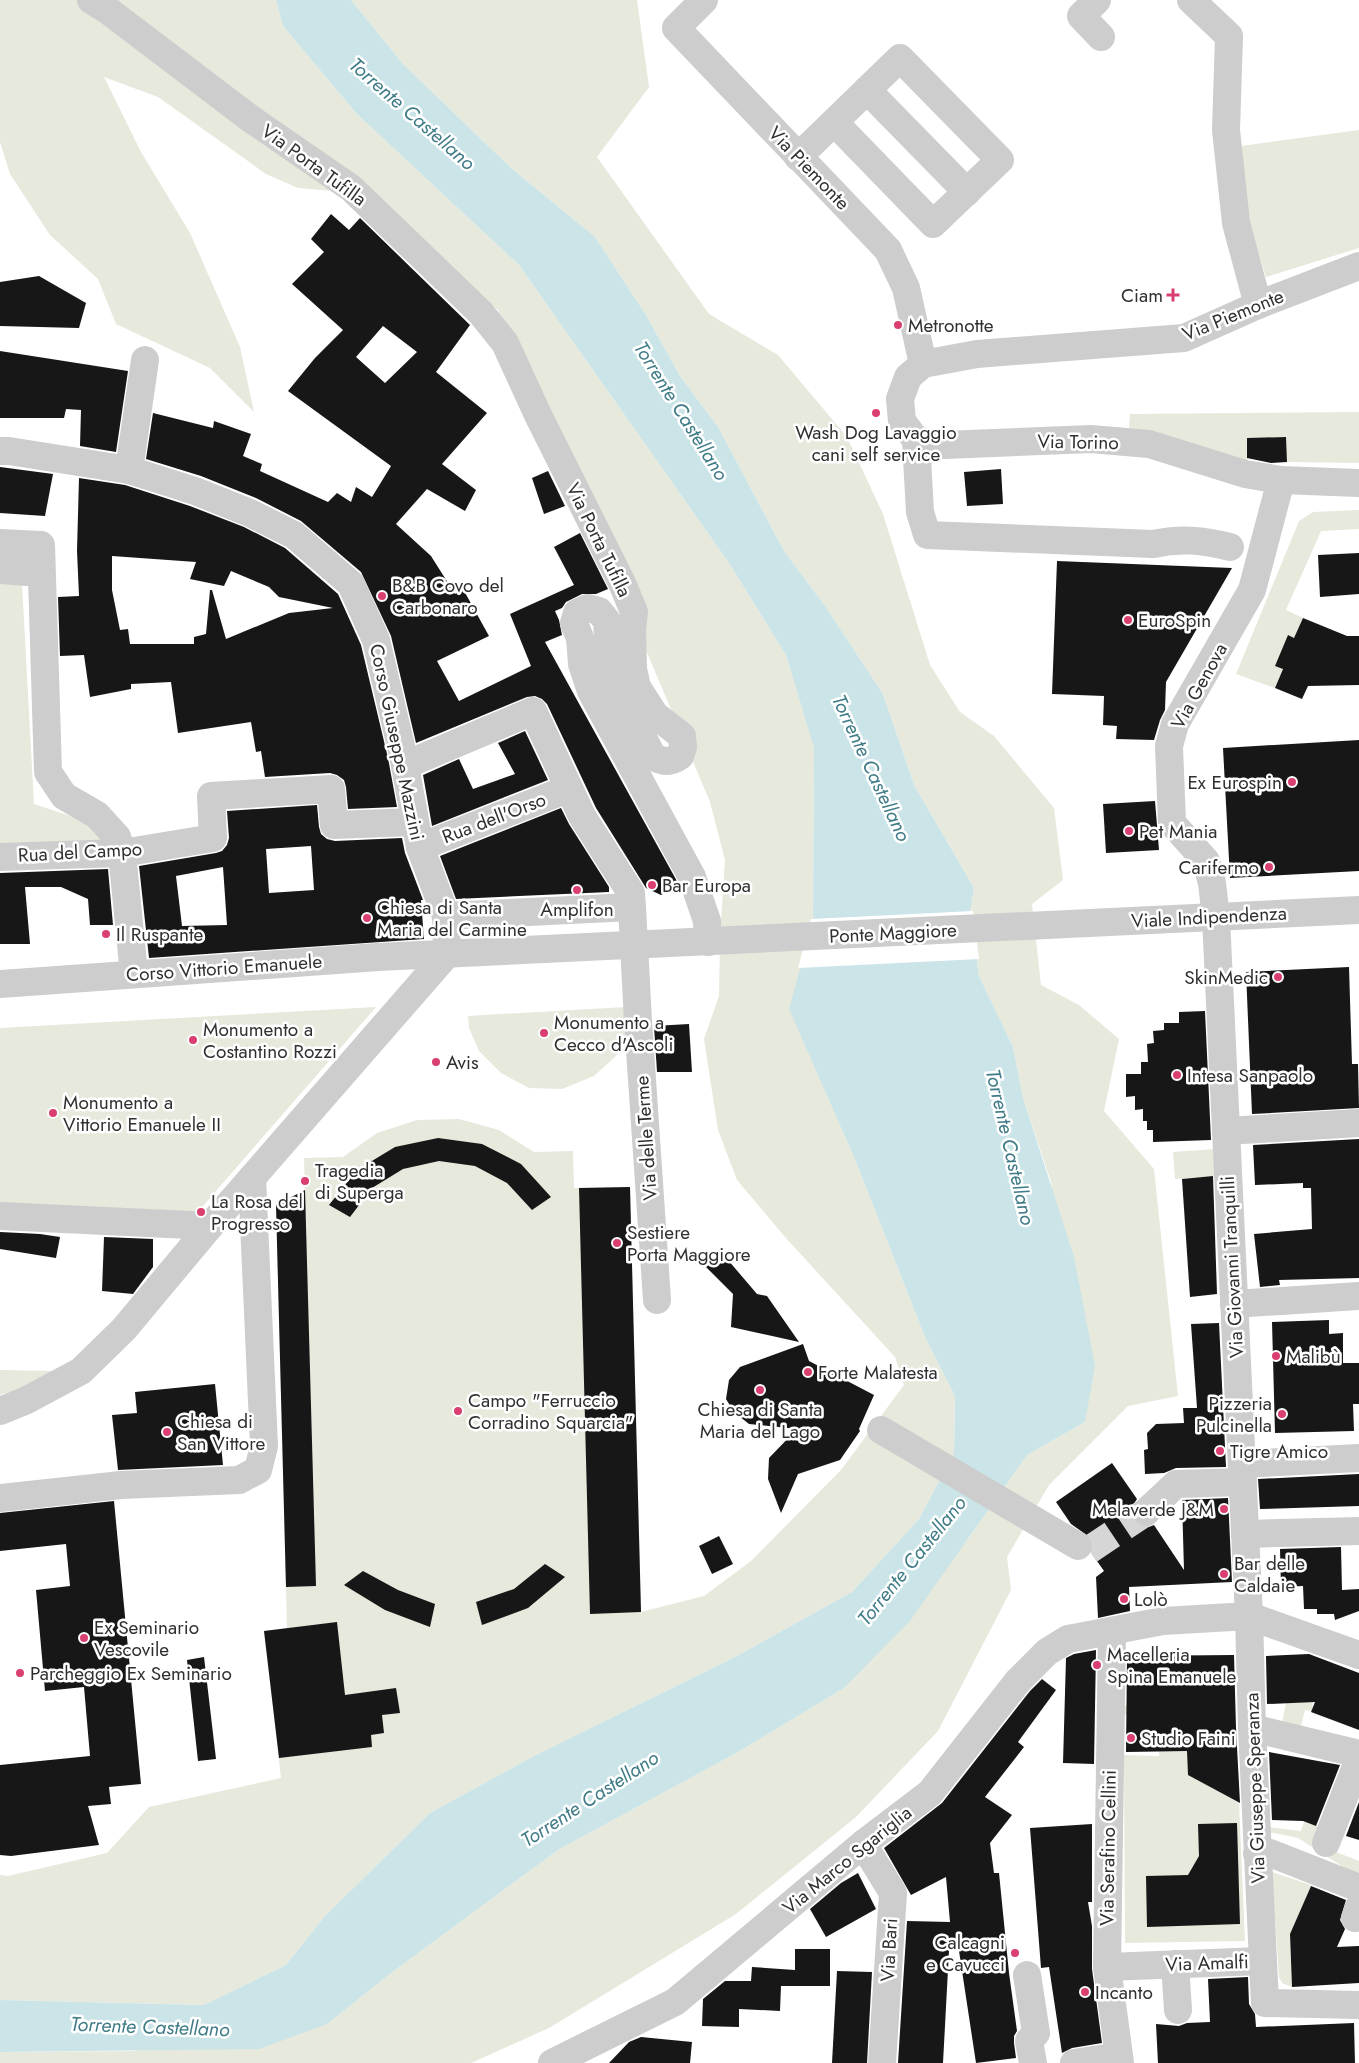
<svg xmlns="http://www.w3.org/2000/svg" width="1359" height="2063" viewBox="0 0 1359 2063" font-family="Jost,sans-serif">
<rect width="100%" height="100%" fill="#fff"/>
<!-- green -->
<g fill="#e6e9dc">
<polygon points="0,0 276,0 283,26 356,113 519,265 729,563 786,655 814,747 813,922 790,1009 854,1157 925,1337 955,1396 954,1453 919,1519 852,1592 735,1657 534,1756 430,1813 324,1917 286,1965 204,2005 0,2000 0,1875 8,1876 107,1853 149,1807 281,1778 264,1631 287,1628 276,1205 305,1190 304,1158 343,1157 377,1133 417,1120 459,1119 499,1130 534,1152 573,1151 574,1188 630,1187 641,1612 704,1596 751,1561 841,1470 904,1385 895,1357 785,1237 737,1180 718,1130 704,1039 719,996 720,937 725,860 710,802 587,510 498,310 367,194 298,188 266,174 158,97 104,77 141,152 190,233 240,347 254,412 210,368 116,324 98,279 50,235 10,174 0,142"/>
<polygon points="351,0 637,0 649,87 597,157 709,314 778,355 847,437 883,514 930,665 960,712 994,736 1054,808 1063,880 1032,904 1041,985 1079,1005 1119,1039 1104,1111 1154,1169 1178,1396 1128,1406 1049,1485 1007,1557 1011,1590 938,1731 856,1817 736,1914 549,2028 471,2063 0,2063 0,2052 133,2051 327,2024 391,1973 558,1850 738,1752 844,1688 965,1543 1027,1455 1085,1422 1051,1182 1023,1098 1013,1047 979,976 970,913 974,888 914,785 883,694 825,606 784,551 718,427 680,376 646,315 595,237 511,168 403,64"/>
<polygon points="1359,130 1359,248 1266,277 1249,222 1241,146"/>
<polygon points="1359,412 1359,463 1287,462 1286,437 1247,438 1248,464 1129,430 1130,414"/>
<polygon points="1359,510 1359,529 1321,531 1286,610 1303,618 1275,688 1236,674 1299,521 1313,512"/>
<polygon points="0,583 22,584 34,804 125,834 122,853 0,857"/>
<polygon points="376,1007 196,1214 0,1206 0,1028"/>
<polygon points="626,1007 625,1038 617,1055 594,1076 562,1089 529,1088 501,1073 479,1051 469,1028 468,1016"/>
<polygon points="1215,1149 1217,1176 1175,1179 1173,1152"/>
<polygon points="0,1370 53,1371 19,1389 0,1395"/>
<polygon points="1185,1654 1196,1655 1197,1729 1187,1729 1188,1774 1239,1803 1245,1941 1125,1943 1124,1755 1159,1756 1159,1751 1167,1751 1167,1715 1124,1715 1124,1706 1130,1705 1186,1674"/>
<polygon points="1304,1654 1318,1658 1312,1711 1305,1710 1299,1733 1281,1728 1286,1703 1305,1702"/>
<polygon points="1304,1822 1326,1829 1321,1846 1359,1861 1359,1877 1298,1838 1269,1832 1269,1827 1301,1831"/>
<polygon points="1272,1872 1311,1885 1290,1934 1292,1987 1282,1983 1279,1977"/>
</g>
<!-- water -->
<polygon fill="#cae4e8" points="276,0 351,0 403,64 511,168 595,237 646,315 680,376 718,427 784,551 825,606 883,694 914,785 974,888 970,913 979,976 1013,1047 1023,1098 1074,1257 1095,1366 1085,1422 1027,1455 910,1621 844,1688 738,1752 558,1850 391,1973 327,2024 259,2049 0,2052 0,2000 204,2005 286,1965 324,1917 430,1813 534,1756 735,1657 852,1592 919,1519 954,1453 955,1396 925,1337 854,1157 789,1009 813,922 814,748 786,655 729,563 519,265 356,113 283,26"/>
<!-- pier -->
<polygon fill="#fff" points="973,911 979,959 798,968 811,919"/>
<!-- building -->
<g fill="#171717" fill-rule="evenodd">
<path d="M 331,214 L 349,230 L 360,218 L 470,325 L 436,372 L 487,413 L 442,464 L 476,490 L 465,511 L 427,489 L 396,524 L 431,556 L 455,594 L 463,589 L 489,636 L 437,661 L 459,701 L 531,666 L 510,614 L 574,585 L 554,547 L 580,533 L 608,589 L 596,594 L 582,594 L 566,602 L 562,608 L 555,611 L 559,620 L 562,635 L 545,642 L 678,883 L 678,885 L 661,895 L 646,888 L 596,808 L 547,704 L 542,699 L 535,696 L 527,697 L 416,743 L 391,636 L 361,572 L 301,521 L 256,498 L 201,476 L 146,459 L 153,413 L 213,428 L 214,421 L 251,434 L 243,456 L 262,464 L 260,471 L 328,502 L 337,493 L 351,502 L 356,487 L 372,497 L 391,466 L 288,391 L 315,358 L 343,330 L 292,284 L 324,252 L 311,239 ZM 383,326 L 417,352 L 385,383 L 356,357 Z"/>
<polygon points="39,276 86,303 79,328 0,326 0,282"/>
<polygon points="0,351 128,371 116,452 80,446 81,410 66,409 64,418 0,418"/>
<polygon points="1286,437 1287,462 1271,463 1247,458 1247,438"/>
<polygon points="0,467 53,474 45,516 0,513"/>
<polygon points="1001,469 1003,504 967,506 964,472"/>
<polygon points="548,471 565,506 544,514 532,478"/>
<path d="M 79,478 L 125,485 L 190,506 L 244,527 L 285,548 L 338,594 L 361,645 L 388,758 L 397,807 L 348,809 L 346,787 L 344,780 L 337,775 L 330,773 L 265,777 L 261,751 L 256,752 L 251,722 L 178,733 L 171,682 L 131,684 L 131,689 L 90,697 L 84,655 L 60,656 L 58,597 L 79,596 L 77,551 ZM 112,556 L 196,562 L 190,579 L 224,586 L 231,571 L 269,587 L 279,597 L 333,608 L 289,613 L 226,639 L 212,590 L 210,590 L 206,634 L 194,637 L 194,644 L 130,644 L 128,629 L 120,630 L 112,590 Z"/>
<polygon points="1359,553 1359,594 1320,597 1318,555"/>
<polygon points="1057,561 1232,568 1166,682 1165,710 1160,720 1154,740 1116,739 1117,726 1103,725 1104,696 1052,694"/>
<polygon points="1303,618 1347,636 1359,636 1359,685 1308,686 1302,699 1275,688 1283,669 1275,666 1288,635 1294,638"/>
<polygon points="525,731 548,780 432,826 423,775 459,759 473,789 515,774 498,743"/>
<polygon points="1359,740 1359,871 1230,878 1223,748"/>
<polygon points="1155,801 1159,850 1106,853 1103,804"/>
<path d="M 317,805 L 319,827 L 321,834 L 327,839 L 335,841 L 402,838 L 405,853 L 423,900 L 421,900 L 424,939 L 149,958 L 139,866 L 216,853 L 222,851 L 227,845 L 229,838 L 227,811 ZM 311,846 L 314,890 L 269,893 L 266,849 ZM 223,867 L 227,925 L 182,926 L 176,876 Z"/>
<polygon points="561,808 569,824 609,887 609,892 456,899 440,856"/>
<polygon points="108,869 113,925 90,925 88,899 61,887 25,887 30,944 0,944 0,873"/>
<polygon points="1349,967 1352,1064 1358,1064 1359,1108 1252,1114 1246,972"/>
<polygon points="1205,1011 1211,1140 1153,1142 1153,1130 1147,1130 1147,1121 1143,1121 1143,1109 1135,1110 1135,1096 1126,1097 1126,1074 1141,1074 1141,1062 1148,1062 1147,1044 1154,1043 1153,1031 1164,1030 1164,1023 1179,1023 1179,1012"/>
<polygon points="689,1024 692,1072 657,1072 654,1026"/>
<polygon points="438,1138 482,1144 521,1164 551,1197 532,1210 507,1183 475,1166 439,1161 403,1169 372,1188 350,1217 329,1205 357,1170 395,1147"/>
<polygon points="1359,1139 1359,1278 1279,1280 1280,1285 1260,1287 1254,1234 1312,1229 1311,1188 1303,1188 1303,1183 1255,1185 1253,1145"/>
<polygon points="1213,1176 1217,1294 1190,1297 1182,1179"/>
<polygon points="630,1187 641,1612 590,1614 579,1188"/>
<polygon points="305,1190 316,1586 286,1587 276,1205"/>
<polygon points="0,1232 40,1234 60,1237 56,1258 0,1249"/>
<polygon points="104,1237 153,1239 153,1267 133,1294 102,1291"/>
<polygon points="722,1253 757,1294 767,1296 799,1342 731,1327 733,1294 706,1267"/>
<polygon points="1329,1320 1329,1334 1343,1333 1343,1363 1359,1363 1359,1404 1353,1404 1354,1431 1275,1433 1272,1322"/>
<polygon points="1219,1323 1226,1467 1176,1468 1164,1473 1145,1474 1144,1450 1148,1449 1147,1433 1156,1424 1184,1423 1183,1408 1197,1408 1191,1324"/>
<polygon points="803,1344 809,1361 874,1395 859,1429 860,1431 840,1460 798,1474 781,1513 768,1479 769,1458 797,1429 749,1424 734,1412 726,1399 729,1380 740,1367"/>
<polygon points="215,1384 223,1465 118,1470 112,1415 137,1413 135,1392"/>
<polygon points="1112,1463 1137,1499 1131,1508 1131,1515 1134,1522 1142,1527 1149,1527 1154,1525 1184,1570 1182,1500 1228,1498 1232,1582 1129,1587 1130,1611 1098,1618 1096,1577 1104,1571 1092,1554 1094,1546 1091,1538 1071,1524 1056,1502"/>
<polygon points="1359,1474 1359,1506 1260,1509 1258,1479"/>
<polygon points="114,1501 141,1784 109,1787 111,1804 88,1806 99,1845 11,1856 0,1855 0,1765 90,1756 84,1687 45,1691 36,1590 70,1586 66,1544 0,1551 0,1513"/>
<polygon points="719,1536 733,1564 712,1574 699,1546"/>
<polygon points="1341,1547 1342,1590 1359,1589 1359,1611 1335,1620 1334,1614 1317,1614 1317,1609 1304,1609 1303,1586 1281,1587 1280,1549"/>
<polygon points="545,1564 565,1577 528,1608 482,1625 476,1602 514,1589"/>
<polygon points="363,1571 398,1590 435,1604 430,1627 385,1610 344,1585"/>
<polygon points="337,1622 345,1695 396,1688 400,1713 382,1715 384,1733 371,1735 372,1747 279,1758 264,1631"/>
<polygon points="1096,1650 1094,1764 1063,1763 1066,1658 1074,1654"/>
<polygon points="1309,1654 1359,1673 1359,1730 1311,1712 1315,1702 1267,1704 1266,1656"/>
<polygon points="1234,1655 1236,1728 1240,1803 1188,1775 1187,1751 1126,1752 1127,1656"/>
<polygon points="204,1657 216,1759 198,1761 187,1660"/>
<polygon points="1042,1679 1056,1690 1018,1742 1024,1747 985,1797 1012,1815 990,1843 994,1873 999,1873 1009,1973 1017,2031 1014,2036 1014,2043 1016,2058 976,2063 959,1951 949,1951 943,2063 898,2063 907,1921 950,1922 946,1877 911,1895 884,1848 942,1803 1030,1691"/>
<polygon points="1269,1752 1340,1765 1316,1826 1303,1821 1272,1820"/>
<polygon points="1359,1802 1359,1840 1346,1836"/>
<polygon points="1237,1823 1240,1924 1147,1927 1146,1876 1188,1875 1199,1856 1198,1824"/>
<polygon points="1092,1824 1092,1902 1088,1902 1092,1926 1092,1969 1102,2043 1072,2048 1062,2053 1049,1967 1041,1968 1030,1828"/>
<polygon points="858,1873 876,1909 826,1937 810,1909 841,1883"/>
<polygon points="1311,1886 1346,1900 1340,1920 1345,1929 1337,1947 1359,1946 1359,1983 1292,1987 1290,1934"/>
<polygon points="795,1949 830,1949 830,1986 781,1986 780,2011 739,2009 739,2027 702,2026 703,1999 725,1981 751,1981 752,1967 795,1970"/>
<polygon points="837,1971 872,1972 867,2063 832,2063"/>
<polygon points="1248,1977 1249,2004 1255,2014 1256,2027 1354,2023 1355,2063 1158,2063 1156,2024 1179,2026 1187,2023 1210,2022 1208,1979"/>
<polygon points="641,2037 692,2042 690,2063 609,2063 629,2042"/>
</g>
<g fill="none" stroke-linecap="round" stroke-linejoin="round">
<!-- minor-tunnel -->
<polyline stroke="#d6d6d6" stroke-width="28" stroke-dasharray="28 14" stroke-linecap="butt" points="1089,1550 1146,1512"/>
<!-- minor -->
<g stroke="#cdcdcd" stroke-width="28">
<path d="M 91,0 L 110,12 L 251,119 L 351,188 L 481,313 L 505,343 L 538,415 L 622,583 L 634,612 L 632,629 L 633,669 L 637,687 L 655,715 L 682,736 L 683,747 L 680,756 C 670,763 664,762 653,757 L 610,675 L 607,621 L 599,611 L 588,608 L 577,613 L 574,623 L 580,638 L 582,664 L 591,691 L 692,877 L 707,921 L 708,942"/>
<polyline points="704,0 676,28 888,250 906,288 923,364"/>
<polyline points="1097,0 1081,16 1101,37"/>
<polyline points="1191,0 1229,36 1226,130 1236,223 1258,305"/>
<polyline points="867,90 967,192"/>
<path d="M 798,157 C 832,124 866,91 900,58 L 1000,160 L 933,224 L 834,122"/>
<polyline points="1359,266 1258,305 1184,338 977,354 923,364 908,377 900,399 902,421 916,440 945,445 1091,439 1149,444 1245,474 1281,480 1359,483"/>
<path d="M 916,440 L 920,512 L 927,535 L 1153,544 C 1180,538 1203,540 1230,547"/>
<polyline points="0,451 9,451 129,470 195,491 250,513 294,535 351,584 376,640 403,755 420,847 446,916 447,954"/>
<polyline points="129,470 145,360"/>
<polyline points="1281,480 1252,590 1175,724 1169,746 1172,823 1206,861 1212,883 1216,918 1249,1616 1252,1728 1265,2003 1359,2005"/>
<polyline points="0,543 41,545 48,772 64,796 97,815 117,837 122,853 134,974"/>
<polyline points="0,570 41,573"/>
<polyline points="403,755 410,763 533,711 582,816 631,893 632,907"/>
<polyline points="420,847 568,789"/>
<polyline points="0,857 122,853 213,838 211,796 331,789 334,825 414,822"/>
<polyline points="446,916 632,907 638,1021 657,1300"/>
<polyline points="0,984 378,957 1359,910"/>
<polyline points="1226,1131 1359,1123"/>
<polyline points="0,1216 210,1226"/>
<polyline points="1234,1304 1359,1296"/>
<polyline points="0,1411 27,1400 81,1371 124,1329 210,1226 447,954"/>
<polyline points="881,1430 1078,1546"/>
<polyline points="1242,1464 1359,1458"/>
<polyline points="0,1498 121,1485 239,1480 258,1470 264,1446 252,1178"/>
<polyline points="1146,1512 1176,1484 1243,1482"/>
<polyline points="1245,1534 1359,1531"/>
<polyline points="1112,1631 1107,1967 1120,2063"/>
<polyline points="1252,1728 1359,1754"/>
<polyline points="1326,1843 1359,1759"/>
<polyline points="863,1844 893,1893 882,2063"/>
<polyline points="1257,1854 1270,1853 1359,1888"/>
<polyline points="1355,1918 1359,1907"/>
<polyline points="1175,1964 1178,2010"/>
<polyline points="1107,1967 1262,1961"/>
<polyline points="1027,1975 1036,2033 1029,2041 1033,2063"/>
<polyline points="552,2063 675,2002 863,1844 930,1793 1018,1681 1047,1652 1068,1639 1163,1621 1249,1616 1359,1655"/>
<polyline points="1074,2063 1119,2056"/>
</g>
</g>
<!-- markers -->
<g fill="#d94070" stroke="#fff" stroke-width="2">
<path d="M1170.5 287.5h5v5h5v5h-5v5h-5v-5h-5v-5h5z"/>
<circle cx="898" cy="325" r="5"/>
<circle cx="876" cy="413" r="5"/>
<circle cx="382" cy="596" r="5"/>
<circle cx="1128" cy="620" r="5"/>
<circle cx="1292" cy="782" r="5"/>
<circle cx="1129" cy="831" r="5"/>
<circle cx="1269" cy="867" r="5"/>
<circle cx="652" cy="885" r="5"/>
<circle cx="577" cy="890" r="5"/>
<circle cx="367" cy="918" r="5"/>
<circle cx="106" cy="934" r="5"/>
<circle cx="1278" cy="977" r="5"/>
<circle cx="544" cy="1033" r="5"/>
<circle cx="193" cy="1040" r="5"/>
<circle cx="436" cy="1062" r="5"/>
<circle cx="1177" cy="1075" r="5"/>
<circle cx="53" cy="1113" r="5"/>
<circle cx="305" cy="1181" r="5"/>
<circle cx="201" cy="1212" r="5"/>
<circle cx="617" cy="1243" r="5"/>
<circle cx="1276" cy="1356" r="5"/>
<circle cx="808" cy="1372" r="5"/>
<circle cx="760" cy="1390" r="5"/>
<circle cx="458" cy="1411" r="5"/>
<circle cx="1282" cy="1414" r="5"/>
<circle cx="167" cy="1432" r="5"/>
<circle cx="1220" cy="1451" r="5"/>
<circle cx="1224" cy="1509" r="5"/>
<circle cx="1224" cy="1574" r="5"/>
<circle cx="1124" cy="1599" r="5"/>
<circle cx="84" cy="1638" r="5"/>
<circle cx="1097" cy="1665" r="5"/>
<circle cx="20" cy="1673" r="5"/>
<circle cx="1131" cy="1738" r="5"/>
<circle cx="1015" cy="1953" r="5"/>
<circle cx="1085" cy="1992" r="5"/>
</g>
<g text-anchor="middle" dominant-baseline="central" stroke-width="5" stroke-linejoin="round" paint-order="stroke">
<!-- street labels -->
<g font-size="19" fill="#303030" stroke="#fff">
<text transform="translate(314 165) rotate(36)">Via Porta Tufilla</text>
<text transform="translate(809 168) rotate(46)">Via Piemonte</text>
<text transform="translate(1233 315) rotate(-22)">Via Piemonte</text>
<text transform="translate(1078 442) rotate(1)">Via Torino</text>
<text transform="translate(599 540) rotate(64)">Via Porta Tufilla</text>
<text transform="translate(1199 686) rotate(-61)">Via Genova</text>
<text transform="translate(397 742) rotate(78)">Corso Giuseppe Mazzini</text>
<text transform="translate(494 818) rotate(-21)">Rua dell'Orso</text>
<text transform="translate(80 852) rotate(-3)">Rua del Campo</text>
<text transform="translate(1209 917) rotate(-3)">Viale Indipendenza</text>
<text transform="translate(893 933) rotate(-3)">Ponte Maggiore</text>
<text transform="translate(224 968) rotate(-4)">Corso Vittorio Emanuele</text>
<text transform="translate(646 1138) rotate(-94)">Via delle Terme</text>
<text transform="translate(1232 1267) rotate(-93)">Via Giovanni Tranquilli</text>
<text transform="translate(1255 1788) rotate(-92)">Via Giuseppe Speranza</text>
<text transform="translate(1108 1848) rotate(-89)">Via Serafino Cellini</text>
<text transform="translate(847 1860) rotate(-39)">Via Marco Sgariglia</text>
<text transform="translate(889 1950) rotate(-87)">Via Bari</text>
<text transform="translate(1207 1963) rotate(-2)">Via Amalfi</text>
</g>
<!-- poi labels -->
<g font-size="19" fill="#303030" stroke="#fff" text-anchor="start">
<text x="1163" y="295" text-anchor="end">Ciam</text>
<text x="908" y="325">Metronotte</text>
<text x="876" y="432" text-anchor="middle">Wash Dog Lavaggio<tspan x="876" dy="22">cani self service</tspan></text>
<text x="392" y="585">B&amp;B Covo del<tspan x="392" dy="22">Carbonaro</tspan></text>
<text x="1138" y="620">EuroSpin</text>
<text x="1282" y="782" text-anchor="end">Ex Eurospin</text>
<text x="1139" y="831">Pet Mania</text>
<text x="1259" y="867" text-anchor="end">Carifermo</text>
<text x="662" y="885">Bar Europa</text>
<text x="377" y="907">Chiesa di Santa<tspan x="377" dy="22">Maria del Carmine</tspan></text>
<text x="577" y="909" text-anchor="middle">Amplifon</text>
<text x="116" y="934">Il Ruspante</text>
<text x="1268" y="977" text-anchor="end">SkinMedic</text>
<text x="554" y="1022">Monumento a<tspan x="554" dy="22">Cecco d'Ascoli</tspan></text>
<text x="203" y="1029">Monumento a<tspan x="203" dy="22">Costantino Rozzi</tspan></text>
<text x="446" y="1062">Avis</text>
<text x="1187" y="1075">Intesa Sanpaolo</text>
<text x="63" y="1102">Monumento a<tspan x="63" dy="22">Vittorio Emanuele II</tspan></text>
<text x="315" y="1170">Tragedia<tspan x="315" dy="22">di Superga</tspan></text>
<text x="211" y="1201">La Rosa del<tspan x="211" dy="22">Progresso</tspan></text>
<text x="627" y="1232">Sestiere<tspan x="627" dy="22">Porta Maggiore</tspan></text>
<text x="1286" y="1356">Malibù</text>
<text x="818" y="1372">Forte Malatesta</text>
<text x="468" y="1400">Campo "Ferruccio<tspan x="468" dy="22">Corradino Squarcia"</tspan></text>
<text x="1272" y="1403" text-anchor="end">Pizzeria<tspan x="1272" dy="22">Pulcinella</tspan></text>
<text x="760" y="1409" text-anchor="middle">Chiesa di Santa<tspan x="760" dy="22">Maria del Lago</tspan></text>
<text x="177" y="1421">Chiesa di<tspan x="177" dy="22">San Vittore</tspan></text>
<text x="1230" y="1451">Tigre Amico</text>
<text x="1214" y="1509" text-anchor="end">Melaverde J&amp;M</text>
<text x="1234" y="1563">Bar delle<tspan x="1234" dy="22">Caldaie</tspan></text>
<text x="1134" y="1599">Lolò</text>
<text x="94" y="1627">Ex Seminario<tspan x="94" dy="22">Vescovile</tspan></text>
<text x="1107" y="1654">Macelleria<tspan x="1107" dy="22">Spina Emanuele</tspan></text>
<text x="30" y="1673">Parcheggio Ex Seminario</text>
<text x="1141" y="1738">Studio Faini</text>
<text x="1005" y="1942" text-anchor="end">Calcagni<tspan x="1005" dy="22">e Cavucci</tspan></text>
<text x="1095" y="1992">Incanto</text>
</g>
<!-- water labels -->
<g font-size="20" font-style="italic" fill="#407c87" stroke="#fff">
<text transform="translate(412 114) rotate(41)">Torrente Castellano</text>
<text transform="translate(681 411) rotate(58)">Torrente Castellano</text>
<text transform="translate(871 768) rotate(65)">Torrente Castellano</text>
<text transform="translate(1010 1147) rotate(77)">Torrente Castellano</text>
<text transform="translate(912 1561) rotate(-51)">Torrente Castellano</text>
<text transform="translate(590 1799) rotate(-33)">Torrente Castellano</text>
<text transform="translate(150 2027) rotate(2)">Torrente Castellano</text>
</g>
</g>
</svg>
